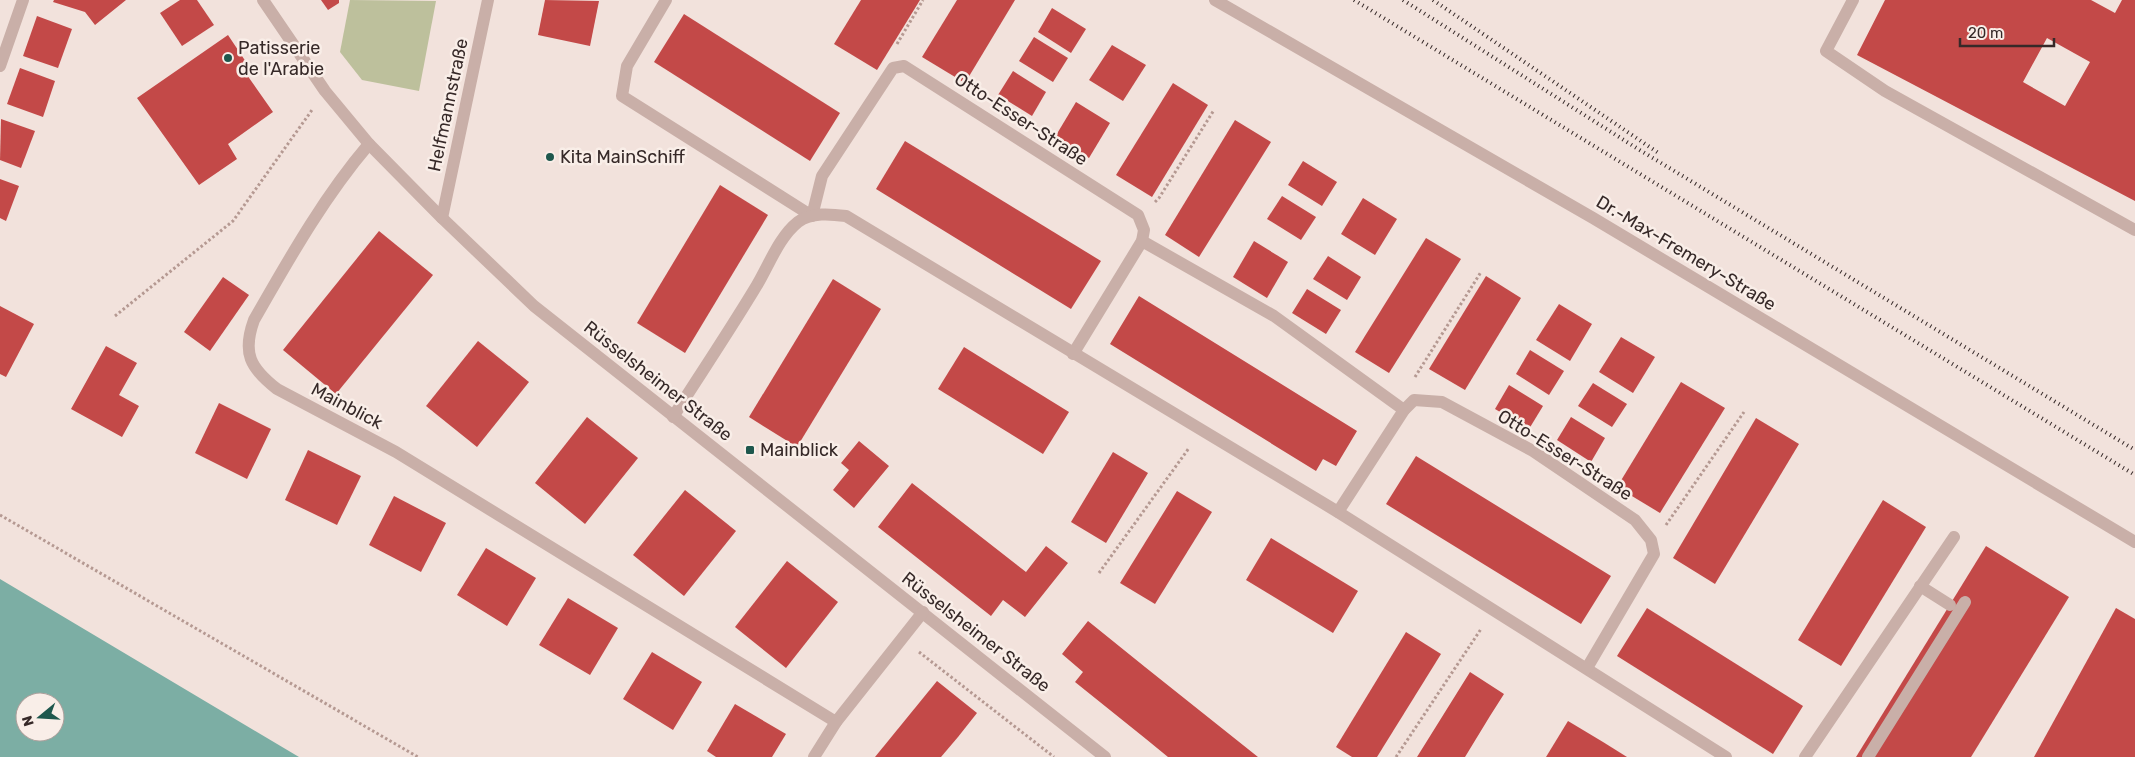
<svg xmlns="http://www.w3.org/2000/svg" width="2135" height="757" viewBox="0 0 2135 757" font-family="Rubik,sans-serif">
<rect width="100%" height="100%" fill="#f2e2dc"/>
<!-- green -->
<polygon fill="#bdc09c" points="350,0 436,1 419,91 362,80 340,52"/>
<!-- water -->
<path fill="#7caea4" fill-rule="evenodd" d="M 0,579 L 299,757 L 0,757 ZM 25,702 L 55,702 L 55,732 L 25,732 Z"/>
<!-- building -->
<g fill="#c34948" fill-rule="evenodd">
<polygon points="54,0 126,0 95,25 85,12 53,2"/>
<polygon points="180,0 197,0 214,25 182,46 160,13"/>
<polygon points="321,0 339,0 339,3 328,10"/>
<polygon points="545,0 599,1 590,46 538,35"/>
<polygon points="861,0 920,0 877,70 834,44"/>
<polygon points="957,0 1015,0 965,83 922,57"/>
<path d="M 1885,0 L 2091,0 L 2115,13 L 2122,0 L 2135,0 L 2135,201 L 1857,55 ZM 2047,38 L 2090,62 L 2065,106 L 2023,82 Z"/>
<polygon points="1052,8 1086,29 1071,53 1038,32"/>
<polygon points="684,14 840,113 810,161 654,62"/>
<polygon points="37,16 72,29 58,68 23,56"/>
<polygon points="228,35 252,71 247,75 273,112 228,144 237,159 199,185 137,98"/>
<polygon points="1034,37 1068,58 1053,82 1019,61"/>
<polygon points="1112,45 1146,65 1123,101 1089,80"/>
<polygon points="20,68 55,81 43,117 7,104"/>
<polygon points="1013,71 1046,92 1032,116 998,95"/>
<polygon points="1173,83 1208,105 1152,197 1116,175"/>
<polygon points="1076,102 1110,123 1089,158 1055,137"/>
<polygon points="1,119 35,131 21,168 0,160"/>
<polygon points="1235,120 1271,142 1199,257 1165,235"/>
<polygon points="905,141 1101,261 1071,309 876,189"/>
<polygon points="1303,161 1337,182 1322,206 1288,185"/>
<polygon points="0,179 19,186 6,221 0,218"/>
<polygon points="720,185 768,215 685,353 637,323"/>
<polygon points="1282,196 1316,217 1301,240 1267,219"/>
<polygon points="1363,198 1397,219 1375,255 1341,234"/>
<polygon points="379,231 433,275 336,394 283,350"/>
<polygon points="1426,238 1461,259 1389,373 1355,352"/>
<polygon points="1254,241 1288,262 1267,298 1233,277"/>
<polygon points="1328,256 1361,277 1347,300 1313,279"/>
<polygon points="1486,276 1521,298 1465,390 1429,369"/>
<polygon points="223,277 249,295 210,351 184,332"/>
<polygon points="833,279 881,309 797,447 749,417"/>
<polygon points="1307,289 1341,310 1326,334 1292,313"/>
<polygon points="1139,296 1357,431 1336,466 1323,459 1316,471 1110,344"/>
<polygon points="1559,304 1592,324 1570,361 1536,340"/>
<polygon points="0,306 34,324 6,377 0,374"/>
<polygon points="1621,337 1655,357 1633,393 1599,372"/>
<polygon points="478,341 529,382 477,447 426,406"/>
<polygon points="106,346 137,363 119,395 139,406 122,437 71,409"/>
<polygon points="964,347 1069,412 1043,454 938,389"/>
<polygon points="1530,350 1564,371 1549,395 1516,374"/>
<polygon points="1681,382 1725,408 1660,513 1617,487"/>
<polygon points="1593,383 1627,404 1612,427 1578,406"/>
<polygon points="1509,385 1543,406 1529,429 1495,409"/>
<polygon points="219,403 271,429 247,479 195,453"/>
<polygon points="587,417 638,458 585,524 535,483"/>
<polygon points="1571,417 1605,438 1591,462 1557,440"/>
<polygon points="1756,418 1799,444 1715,584 1673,558"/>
<polygon points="859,441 889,466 854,508 833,490 849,470 841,463"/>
<polygon points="308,450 361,476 337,525 285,500"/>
<polygon points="1113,452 1148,473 1106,543 1071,522"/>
<polygon points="1416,456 1611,576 1581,624 1386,504"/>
<polygon points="912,483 1026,572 1046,546 1068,563 1025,617 1003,600 991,616 878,527"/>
<polygon points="685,490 736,531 684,596 633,555"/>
<polygon points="1177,491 1212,512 1155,604 1120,583"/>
<polygon points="394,496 446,523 421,572 369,545"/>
<polygon points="1883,500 1926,527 1841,666 1798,640"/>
<polygon points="1271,538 1358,591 1333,633 1246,580"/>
<polygon points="1986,546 2069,597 1971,757 1856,757"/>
<polygon points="486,548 536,578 507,626 457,595"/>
<polygon points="787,561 838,602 786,668 735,627"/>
<polygon points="568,598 618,628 590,675 539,645"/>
<polygon points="1647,608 1803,706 1773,754 1617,656"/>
<polygon points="2116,608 2135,619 2135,757 2034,757"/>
<polygon points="1088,621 1145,667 1258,757 1168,757 1146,739 1075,682 1083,672 1062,654"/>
<polygon points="1406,632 1441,654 1377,757 1352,757 1336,747"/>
<polygon points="652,652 702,682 673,730 623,699"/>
<polygon points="1470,672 1504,694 1490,716 1465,757 1417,757"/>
<polygon points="937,681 977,713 958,737 941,757 875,757"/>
<polygon points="735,704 786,734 772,757 716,757 707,751"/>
<polygon points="1568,721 1603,742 1627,757 1546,757"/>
</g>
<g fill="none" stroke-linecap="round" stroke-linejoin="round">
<!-- path -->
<g stroke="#b59992" stroke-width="3" stroke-dasharray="2.5 2.5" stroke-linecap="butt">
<polyline points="897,44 923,0"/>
<polyline points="1155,202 1159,198 1214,110"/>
<polyline points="115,316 233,221 312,110"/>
<polyline points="1415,377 1481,272"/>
<polyline points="0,515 418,757"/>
<polyline points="1666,525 1744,412"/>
<polyline points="1099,573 1189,448"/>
<polyline points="919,652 1054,757"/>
<polyline points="1396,757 1481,629"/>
</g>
<!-- minor -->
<g stroke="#c9afa8" stroke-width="12">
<polyline points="263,0 325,91 369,144 442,218 534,306 1105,757"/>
<polyline points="666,0 627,66 622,96 812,216 822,176 893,68 904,66 1138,215 1144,230 1142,241 1073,354"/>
<polyline points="1215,0 1593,218 2135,542"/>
<polyline points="1853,0 1826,51 1885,91 2135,230"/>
<polyline points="0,66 23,0"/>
<path d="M 369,144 C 323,198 289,259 254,320 C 242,353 250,368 277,389 L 396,452 L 836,722 L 923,612"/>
<polyline points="442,218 488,0"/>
<polyline points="1142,241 1274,316 1404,410"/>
<path d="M 673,417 C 701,373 730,330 757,285 C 769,265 779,237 798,222 C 811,212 831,214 846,216 L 1338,512 L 1726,757"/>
<polyline points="1338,512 1404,410 1414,400 1442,402 1533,451 1635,520 1651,540 1654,554 1587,668"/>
<polyline points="1920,586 1950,605"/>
<polyline points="814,757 836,722"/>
<polyline points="1805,757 1954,537"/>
<polyline points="1868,757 1965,602"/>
</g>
<!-- rail -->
<g stroke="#362928" stroke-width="4" stroke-dasharray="1 4" stroke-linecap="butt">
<polyline points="1354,0 2135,475"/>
<polyline points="1403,0 1638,149 2135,450"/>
<polyline points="1433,0 1660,154"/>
</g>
</g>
<!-- markers -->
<g fill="#1e574d" stroke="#f9eee8" stroke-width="2">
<circle cx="228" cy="58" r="5"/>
<circle cx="550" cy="157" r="5"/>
<rect x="745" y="445" width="10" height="10" rx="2.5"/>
</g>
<g text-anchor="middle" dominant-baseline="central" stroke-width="5" stroke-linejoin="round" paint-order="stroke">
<!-- poi labels -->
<g font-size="18" fill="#362928" stroke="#f9eee8" text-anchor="start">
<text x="238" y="48">Patisserie<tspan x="238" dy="21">de l'Arabie</tspan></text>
<text x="560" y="157">Kita MainSchiff</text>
<text x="760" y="450">Mainblick</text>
</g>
<!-- street labels -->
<g font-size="18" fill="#362928" stroke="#f9eee8">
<text transform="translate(448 105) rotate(-78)">Helfmannstraße</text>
<text transform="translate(1021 119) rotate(33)">Otto-Esser-Straße</text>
<text transform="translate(1686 253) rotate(31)">Dr.-Max-Fremery-Straße</text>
<text transform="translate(658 381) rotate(38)">Rüsselsheimer Straße</text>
<text transform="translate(347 406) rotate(28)">Mainblick</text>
<text transform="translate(1565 455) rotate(32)">Otto-Esser-Straße</text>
<text transform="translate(976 632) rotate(38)">Rüsselsheimer Straße</text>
</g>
</g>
<!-- north arrow -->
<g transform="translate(40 717) rotate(252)"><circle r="24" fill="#f9eee8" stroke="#ab9f9b"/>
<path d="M0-4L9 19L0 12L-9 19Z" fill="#1e574d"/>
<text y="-8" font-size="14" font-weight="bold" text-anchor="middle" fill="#362928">N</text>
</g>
<!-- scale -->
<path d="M1960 38v8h94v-8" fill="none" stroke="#362928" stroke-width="2.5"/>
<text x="1968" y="38" font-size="15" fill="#362928" stroke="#f9eee8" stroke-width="4" paint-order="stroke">20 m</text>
</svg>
